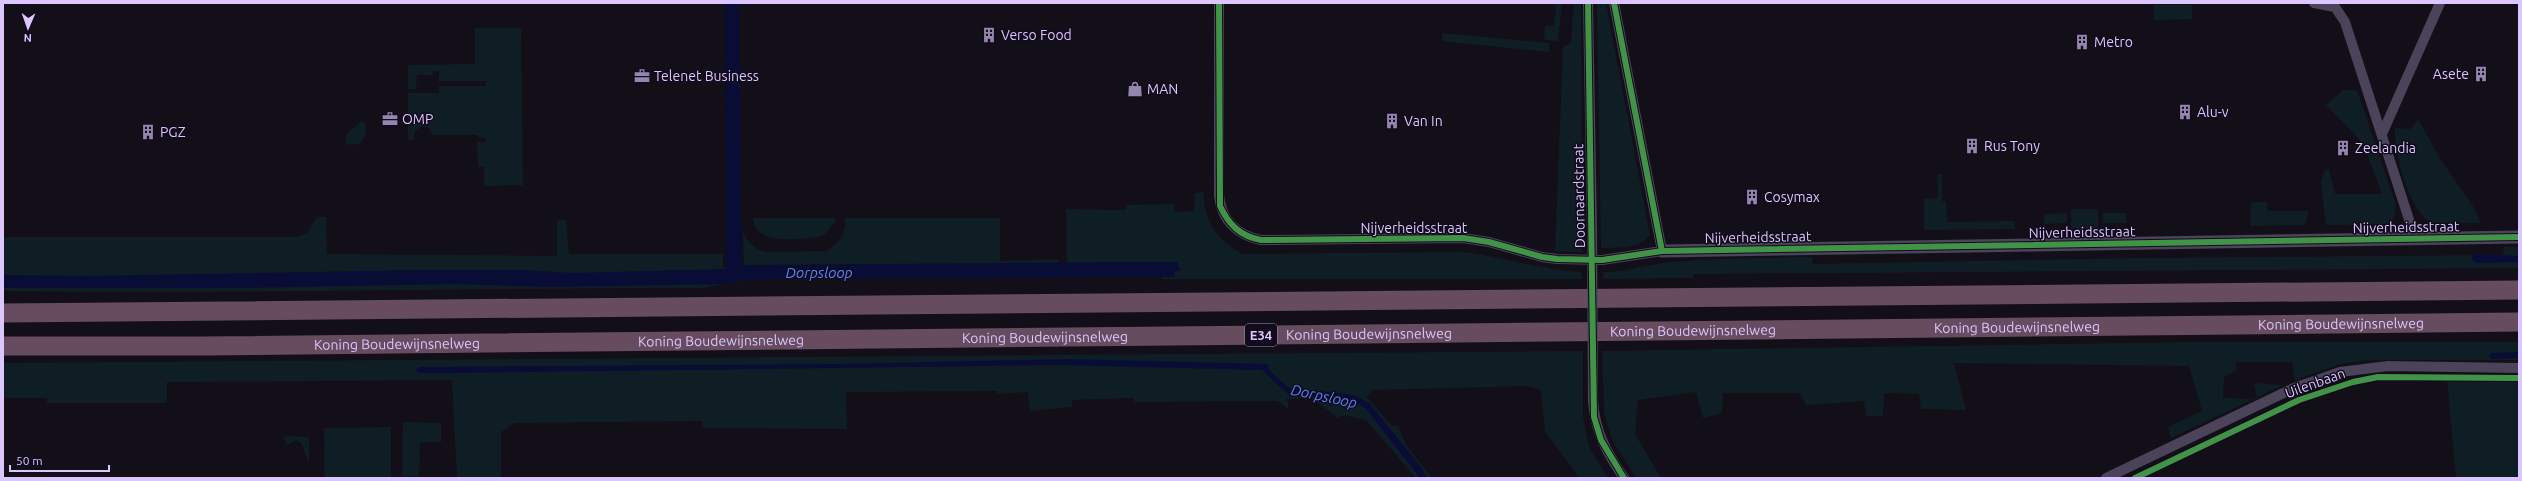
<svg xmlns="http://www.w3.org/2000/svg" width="2522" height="481" viewBox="0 0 2522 481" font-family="Ubuntu,sans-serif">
<rect width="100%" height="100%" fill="#130f18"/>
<!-- green -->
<g fill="#0f1e24">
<polygon points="1556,3 1562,3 1558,41 1544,40 1545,26 1554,26"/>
<polygon points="1574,3 1581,3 1582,252 1555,251 1563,47 1571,43"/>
<path d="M 1597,3 L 1606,3 L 1650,235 C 1638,250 1618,247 1601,248 Z"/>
<polygon points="2154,5 2192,5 2192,19 2154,20"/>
<polygon points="475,28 521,28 523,185 484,186 484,167 478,167 477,142 486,142 486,138 478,137 477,135 433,135 429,128 421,127 414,132 414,140 408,140 408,93 439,93 439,86 486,86 486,81 439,81 439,71 433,71 433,75 417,75 416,89 408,89 408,65 475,64"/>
<polygon points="1442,33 1549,43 1549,52 1442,41"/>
<polygon points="2343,90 2355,90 2358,93 2396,205 2394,218 2389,224 2326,225 2321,182 2325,170 2329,169 2335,194 2382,194 2366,151 2360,140 2326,105"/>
<path d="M 2418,119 L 2441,160 L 2474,208 L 2481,223 L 2431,223 C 2408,208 2394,154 2395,128 L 2411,129 Z"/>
<polygon points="361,121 366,124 365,137 359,144 348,145 345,141 346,135"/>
<polygon points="1937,174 1942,174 1942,201 1946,202 1947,222 2015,221 2015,229 1924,230 1924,199 1938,198"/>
<path d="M 1203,192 C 1206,224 1215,237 1242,254 L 1463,252 C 1503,257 1541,270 1581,272 L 1582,279 L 1162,279 L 1161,275 L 758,278 L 704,288 C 470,288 237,294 3,291 L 3,237 L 295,237 L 307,234 L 317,217 L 326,217 L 327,254 L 557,256 L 557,220 L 566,220 L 569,254 L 723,254 L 723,268 L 744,264 L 743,230 C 745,241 754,248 765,252 L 827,251 C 840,242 846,234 845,218 L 1000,218 L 1000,261 L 1057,259 L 1060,264 L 1067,264 L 1066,209 L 1126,210 L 1127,205 L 1174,204 L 1175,212 L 1194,211 L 1195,193 Z"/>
<polygon points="2251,202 2267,202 2267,211 2309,211 2305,225 2250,226"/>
<rect x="2071" y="209" width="27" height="19"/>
<polygon points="2067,213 2067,223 2044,224 2044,214"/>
<rect x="2103" y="213" width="23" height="10"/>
<path d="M 753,218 L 835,218 L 835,222 L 825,234 L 818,237 C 800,239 754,246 753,218 Z"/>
<path d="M 2504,247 L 2519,247 L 2519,268 L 1693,274 L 1693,278 L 1603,279 L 1603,272 C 1627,272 1648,264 1672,262 C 1718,258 1766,258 1812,257 L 1813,264 L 2139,258 L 2503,255 Z"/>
<polygon points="2195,342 2519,342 2519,360 2367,360 2341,364 2295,380 2292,362 2236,362 2236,371 2224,377 2223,398 2257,399 2254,383 2283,385 2171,438 2168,427 2202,411 2189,366 1954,363 1966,410 1921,409 1919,394 1884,393 1883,416 1866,416 1864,401 1806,405 1800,393 1723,393 1722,413 1703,418 1696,392 1638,400 1635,434 1661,478 1636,478 1612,440 1604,413 1602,351"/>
<polygon points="1583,351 1583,417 1589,447 1608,478 1580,478 1545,432 1541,390 1527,386 1372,390 1367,397 1392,426 1398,426 1408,448 1432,478 1416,478 1366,420 1343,415 1338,418 1311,398 1287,399 1289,409 1277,401 1135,402 1133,398 1072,400 1072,407 1030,411 1028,392 997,394 997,391 846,392 847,429 703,428 703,421 515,423 501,432 501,478 457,478 452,380 167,382 167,403 47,403 47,398 3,398 3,363"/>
<polygon points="2447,380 2519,382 2519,478 2456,478"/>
<polygon points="403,422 441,423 441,442 420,442 419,476 402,476"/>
<polygon points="391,427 391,478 325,478 324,428"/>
<polygon points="286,436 309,437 309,463 302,444 296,440 288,445 283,438"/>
</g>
<!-- water -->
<g fill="#090d35">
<polygon points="725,3 739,3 742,265 1177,262 1181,270 1174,272 1175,277 791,279 743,280 728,284 551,287 453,284 247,288 3,288 3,275 88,276 424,270 522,270 573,273 726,269"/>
<polygon points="2473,254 2519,256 2519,262 2476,263 2471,258"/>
<polygon points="2519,352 2519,358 2491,359 2489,355 2491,353"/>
<polygon points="1067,359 1268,364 1269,370 1289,388 1355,395 1370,404 1421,467 1427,478 1420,478 1366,409 1353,401 1288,394 1262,370 1059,365 451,373 419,373 416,370 419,367 845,364"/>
</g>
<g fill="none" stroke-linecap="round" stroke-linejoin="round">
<!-- minor -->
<g stroke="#4a4359" stroke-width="10">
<path d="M 1219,3 L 1219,195 C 1221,220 1237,235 1261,240 L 1463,238 L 1489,242 L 1542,257 L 1557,259 L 1602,260 L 1662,251 L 1614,3"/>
<polyline points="1588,3 1592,231"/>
<polyline points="2314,3 2335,7 2345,22 2415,238"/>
<polyline points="2382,134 2440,3"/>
<path d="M 1593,401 C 1595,432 1607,453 1624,478"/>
<polyline points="2106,478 2294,388 2340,372 2388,366 2519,368"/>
</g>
<!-- tertiary -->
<polyline stroke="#4a4359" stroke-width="13" points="1662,251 2519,237"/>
<!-- motorway -->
<g stroke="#674c5f" stroke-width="19">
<polyline points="3,313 2519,290"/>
<path id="s1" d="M 3,346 L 203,346 L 2519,322"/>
</g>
<!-- minor-bridge -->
<polyline stroke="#4a4359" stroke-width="10" points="1592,231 1593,401"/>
<defs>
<g id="cycleway">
<path d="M 1219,3 L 1220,206 C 1229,225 1240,236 1261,240 L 1463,238 L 1489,242 L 1542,257 L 1557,259 L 1602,260 L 1662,251 L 2519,237"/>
<polyline points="1588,3 1594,417 1601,440 1624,478"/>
<polyline points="1614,3 1662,251"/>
<polyline points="2135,478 2299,400 2353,382 2378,377 2519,378"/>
</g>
</defs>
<!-- cycleway casing -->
<use href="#cycleway" stroke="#120b1c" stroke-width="8"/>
<!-- cycleway -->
<use href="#cycleway" stroke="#419447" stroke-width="6"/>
</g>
<!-- icons -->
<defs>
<symbol id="building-bare" viewBox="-9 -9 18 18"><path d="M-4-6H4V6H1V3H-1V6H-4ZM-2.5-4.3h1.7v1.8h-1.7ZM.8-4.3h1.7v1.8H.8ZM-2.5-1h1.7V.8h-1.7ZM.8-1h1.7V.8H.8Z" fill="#9586ae" stroke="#120b1c" stroke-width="2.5" paint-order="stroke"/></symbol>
<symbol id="office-bare" viewBox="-9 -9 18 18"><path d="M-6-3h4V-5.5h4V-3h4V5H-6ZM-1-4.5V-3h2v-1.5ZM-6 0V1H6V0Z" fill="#9586ae" stroke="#120b1c" stroke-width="2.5" paint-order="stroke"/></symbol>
<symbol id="shop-bare" viewBox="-9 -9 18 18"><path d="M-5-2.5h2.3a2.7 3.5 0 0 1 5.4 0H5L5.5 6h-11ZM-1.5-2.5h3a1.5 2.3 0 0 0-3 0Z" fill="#9586ae" stroke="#120b1c" stroke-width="2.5" paint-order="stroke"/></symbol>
</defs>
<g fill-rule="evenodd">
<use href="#building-bare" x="978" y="24" width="22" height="22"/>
<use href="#building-bare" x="2071" y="31" width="22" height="22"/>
<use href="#building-bare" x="2470" y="63" width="22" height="22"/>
<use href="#office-bare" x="631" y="65" width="22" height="22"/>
<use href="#shop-bare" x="1124" y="78" width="22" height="22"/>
<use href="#building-bare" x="2174" y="101" width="22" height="22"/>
<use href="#office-bare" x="379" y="108" width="22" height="22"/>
<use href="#building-bare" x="1381" y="110" width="22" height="22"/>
<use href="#building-bare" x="137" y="121" width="22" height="22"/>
<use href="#building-bare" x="1961" y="135" width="22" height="22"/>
<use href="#building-bare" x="2332" y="137" width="22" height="22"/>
<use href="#building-bare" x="1741" y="186" width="22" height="22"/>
</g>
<g text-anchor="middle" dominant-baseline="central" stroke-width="3" stroke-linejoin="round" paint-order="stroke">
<!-- shield labels -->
<rect fill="#120b1c" stroke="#9f8ebb" stroke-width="1" x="1245" y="324" width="32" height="22" rx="3"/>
<g font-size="13" font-weight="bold" fill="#dbc6ff">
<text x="1261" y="335">E34</text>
</g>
<!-- poi labels -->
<g font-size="14" fill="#dbc6ff" stroke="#120b1c" text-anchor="start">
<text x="1001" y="35">Verso Food</text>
<text x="2094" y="42">Metro</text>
<text x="2469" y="74" text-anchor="end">Asete</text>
<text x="654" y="76">Telenet Business</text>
<text x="1147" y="89">MAN</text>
<text x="2197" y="112">Alu-v</text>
<text x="402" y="119">OMP</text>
<text x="1404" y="121">Van In</text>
<text x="160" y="132">PGZ</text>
<text x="1984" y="146">Rus Tony</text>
<text x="2355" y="148">Zeelandia</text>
<text x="1764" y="197">Cosymax</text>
</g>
<!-- street labels -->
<g font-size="14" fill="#dbc6ff" stroke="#120b1c">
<text transform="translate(1579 196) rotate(-91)">Doornaardstraat</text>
<text transform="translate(2406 227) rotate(-1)">Nijverheidsstraat</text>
<text x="1414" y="228">Nijverheidsstraat</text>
<text transform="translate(2082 232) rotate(-1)">Nijverheidsstraat</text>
<text transform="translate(1758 237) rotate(-1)">Nijverheidsstraat</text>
<text stroke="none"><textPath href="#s1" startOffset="2338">Koning Boudewijnsnelweg</textPath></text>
<text stroke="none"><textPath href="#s1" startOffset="2014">Koning Boudewijnsnelweg</textPath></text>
<text stroke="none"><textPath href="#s1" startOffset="1690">Koning Boudewijnsnelweg</textPath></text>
<text stroke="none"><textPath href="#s1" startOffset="1366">Koning Boudewijnsnelweg</textPath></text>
<text stroke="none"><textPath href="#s1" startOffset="1042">Koning Boudewijnsnelweg</textPath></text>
<text stroke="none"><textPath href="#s1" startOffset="718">Koning Boudewijnsnelweg</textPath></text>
<text stroke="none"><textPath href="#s1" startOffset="394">Koning Boudewijnsnelweg</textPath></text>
<text transform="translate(2315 383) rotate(-20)">Uilenbaan</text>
</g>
<!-- water labels -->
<g font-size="15" font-style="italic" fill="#5482ff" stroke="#120b1c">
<text x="819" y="272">Dorpsloop</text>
<text transform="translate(1324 396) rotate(12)">Dorpsloop</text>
</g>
</g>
<!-- border -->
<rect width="2522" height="481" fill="none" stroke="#dbc6ff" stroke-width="8"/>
<!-- north arrow -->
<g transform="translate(28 28) rotate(182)" stroke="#120b1c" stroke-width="3" paint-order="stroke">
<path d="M0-3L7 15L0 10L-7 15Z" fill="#dbc6ff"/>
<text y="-6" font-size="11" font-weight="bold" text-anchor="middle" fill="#dbc6ff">N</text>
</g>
<!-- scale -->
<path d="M10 465v6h99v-6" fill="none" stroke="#dbc6ff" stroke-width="2"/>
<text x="16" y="465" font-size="12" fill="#dbc6ff" stroke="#120b1c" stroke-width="3" paint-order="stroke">50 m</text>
</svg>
